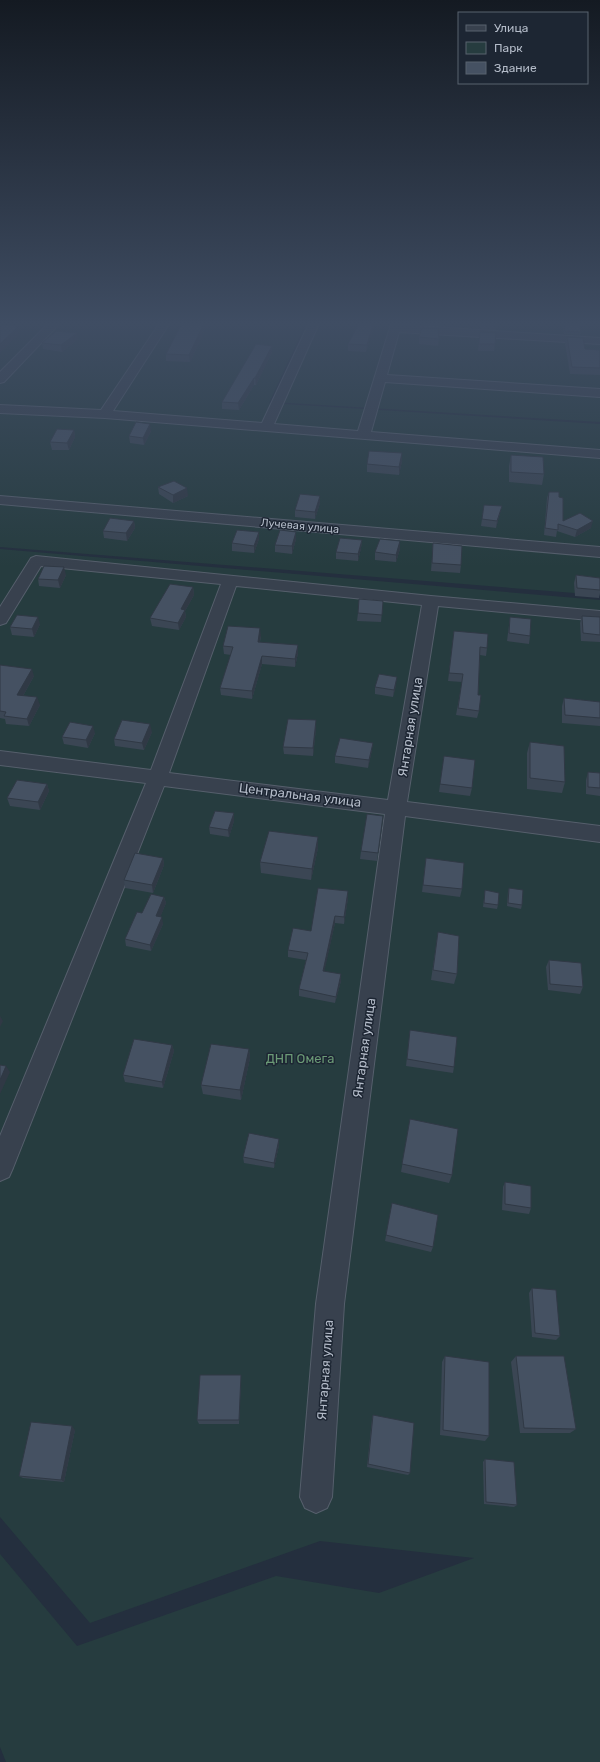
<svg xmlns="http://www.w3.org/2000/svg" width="600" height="1762" viewBox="0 0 600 1762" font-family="Rubik,sans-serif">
<rect width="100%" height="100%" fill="#242f3e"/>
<!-- green -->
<g fill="#263c3f">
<polygon points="0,321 307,321 269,403 600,424 600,595 0,547"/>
<polygon points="310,321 600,321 600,422 272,402"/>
<polygon points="0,549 600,600 600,1762 6,1762 0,1747 0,1554 77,1646 276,1576 379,1593 474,1558 320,1541 90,1623 0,1517"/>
</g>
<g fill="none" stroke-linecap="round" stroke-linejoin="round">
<defs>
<g id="minor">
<polygon points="51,321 62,321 4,382 0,383 0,372"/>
<polygon points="161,321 171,321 113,411 262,423 310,321 320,321 274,424 358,431 392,321 402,321 401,325 600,338 600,344 399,332 387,375 600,389 600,397 385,382 371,432 600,450 600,458 105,418 0,413 0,405 101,410"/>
<polygon points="0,496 600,547 600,557 0,504"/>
<path d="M 36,556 L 431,596 L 600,611 L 600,621 L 438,606 L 407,802 L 600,826 L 600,842 L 405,816 L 344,1304 L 332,1497 L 327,1508 L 316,1513 L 305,1508 L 300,1497 L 316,1304 L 385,814 L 164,786 L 13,1168 L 9,1177 L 0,1181 L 0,1136 L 146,783 L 0,765 L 0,751 L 151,770 L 221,584 L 41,566 L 6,623 L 0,625 L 0,607 L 31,558 ZM 236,586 L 422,605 L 388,800 L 169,773 Z"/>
</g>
</defs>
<!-- minor casing -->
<use href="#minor" stroke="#565f6c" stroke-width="2"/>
<!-- minor -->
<use href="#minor" fill="#38414e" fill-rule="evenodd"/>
</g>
<!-- wall -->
<g fill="#3b4654">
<polygon points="424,321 454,321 454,324 438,323 437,326 424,325"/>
<polygon points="481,321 497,321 496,330 480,329"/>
<polygon points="562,321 579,321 581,332 580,335 564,334"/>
<polygon points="208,324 190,362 166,361 166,354"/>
<polygon points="374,326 366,352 348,351 348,344"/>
<polygon points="480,332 495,344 494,351 478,351"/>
<polygon points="419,337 439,339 438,346 419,344"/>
<polygon points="567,337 585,349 600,350 600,375 570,374 565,343"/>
<polygon points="78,339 62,352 43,349 42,343"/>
<polygon points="272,346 272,352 256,385 254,385 239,410 222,409 222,402"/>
<polygon points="74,430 75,437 69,450 52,450 50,442"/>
<polygon points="151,431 144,445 130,443 129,436"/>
<polygon points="511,455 544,474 542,485 509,482 509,466"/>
<polygon points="402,461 399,475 367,472 367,464"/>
<polygon points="158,487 188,496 173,503 159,494"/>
<polygon points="549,492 559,497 563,521 591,528 575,537 557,531 556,537 544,535 547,498"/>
<polygon points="320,496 320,503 315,519 295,517 295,510"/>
<polygon points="484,505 500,513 496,528 481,526"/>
<polygon points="134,521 135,528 127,541 104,538 103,531"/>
<polygon points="259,532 259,539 254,553 232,551 232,543"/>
<polygon points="296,539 292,554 275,552 275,545"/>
<polygon points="362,540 361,548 358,561 336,559 336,552"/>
<polygon points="433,543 461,565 460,573 431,571"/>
<polygon points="400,549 396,562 375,560 375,552"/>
<polygon points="66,575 60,588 39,586 38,579"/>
<polygon points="576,575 600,578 600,593 599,598 575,596 574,583"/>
<polygon points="193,587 194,595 185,611 186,617 179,630 152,626 150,618"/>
<polygon points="383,601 381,622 357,621 358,613"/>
<polygon points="582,616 600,617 600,642 581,641 580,623"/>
<polygon points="510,617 530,636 529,644 507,641"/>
<polygon points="40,624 34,637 12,635 10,627"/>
<polygon points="454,631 487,648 486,656 480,655 478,695 479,711 477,718 456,715 462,682 448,681"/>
<polygon points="261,636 260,642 298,653 295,667 262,664 252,699 221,695 220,688 231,655 224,654 223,646"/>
<polygon points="0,665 34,676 23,696 40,705 29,726 6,724 5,719 0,718"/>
<polygon points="396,685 393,697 375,694 375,687"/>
<polygon points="564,698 600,702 600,726 562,723 562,706"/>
<polygon points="316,720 316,728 313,756 284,754 283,747"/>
<polygon points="152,732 144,750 115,746 114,739"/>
<polygon points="95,733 88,748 64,744 62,737"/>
<polygon points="530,742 565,782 562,793 527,789 527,753"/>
<polygon points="372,750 368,768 335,763 335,756"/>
<polygon points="444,756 472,788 470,796 439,792"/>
<polygon points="588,772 600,773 600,796 586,794 586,780"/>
<polygon points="47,784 49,791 40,810 10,806 7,798"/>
<polygon points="234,813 234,821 229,837 210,834 209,827"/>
<polygon points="382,824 377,861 360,859 361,851"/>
<polygon points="318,837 318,848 311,880 261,873 260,862"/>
<polygon points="163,858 164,865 153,893 125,888 124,880"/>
<polygon points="426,858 462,889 460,897 422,892"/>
<polygon points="509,888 522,905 521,909 507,906 508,891"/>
<polygon points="485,890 498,905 497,909 483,907"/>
<polygon points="164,897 166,903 160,917 163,924 151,951 126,946 125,939 142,913"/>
<polygon points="348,898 344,924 335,923 324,971 341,981 335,1003 299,996 299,989 306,960 288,957 288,950 311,931"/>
<polygon points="438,932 457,974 454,984 431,980"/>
<polygon points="549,960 583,987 580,994 548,990 546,967"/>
<polygon points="410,1030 454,1067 453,1073 406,1066"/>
<polygon points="172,1045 174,1051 163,1088 125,1082 123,1075"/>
<polygon points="249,1049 250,1058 241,1100 203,1094 201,1085"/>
<polygon points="410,1119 452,1175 449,1183 401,1172"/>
<polygon points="279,1145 274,1168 244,1163 243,1157"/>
<polygon points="505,1182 531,1208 529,1214 502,1210 503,1187"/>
<polygon points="392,1203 433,1247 431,1252 385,1241"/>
<polygon points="532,1288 560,1336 556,1340 532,1337 529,1293"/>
<polygon points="445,1356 489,1436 485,1441 440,1435 442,1362"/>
<polygon points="516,1356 576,1429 570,1433 520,1433 511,1362"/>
<polygon points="241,1375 241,1379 239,1424 199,1424 197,1420"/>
<polygon points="373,1415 410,1473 408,1475 367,1467 372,1419"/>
<polygon points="75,1430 64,1482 23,1478 19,1476"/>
<polygon points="485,1459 517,1505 514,1507 484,1504 483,1462"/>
</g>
<!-- shaded-wall -->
<g fill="#303945">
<polygon points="205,321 207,321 208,324 190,362 189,355"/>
<polygon points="374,321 374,326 366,352 367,345"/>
<polygon points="19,326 20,333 0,353 0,344"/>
<polygon points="77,333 78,339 62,352 61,345"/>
<polygon points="272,346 272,352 256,385 255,378"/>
<polygon points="254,378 254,385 239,410 238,403"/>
<polygon points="150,424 151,431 144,445 143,438"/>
<polygon points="74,430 75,437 69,450 67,443"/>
<polygon points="402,453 402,461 399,475 399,467"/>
<polygon points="187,488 188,496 173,503 173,495"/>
<polygon points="320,496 320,503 315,519 315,512"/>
<polygon points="502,506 500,513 496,528 497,521"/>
<polygon points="134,521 135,528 127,541 126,533"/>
<polygon points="593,521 591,528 575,537 577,530"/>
<polygon points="259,532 259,539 254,553 254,546"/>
<polygon points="296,532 296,539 292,554 292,546"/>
<polygon points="362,540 361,548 358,561 358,554"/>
<polygon points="400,541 400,549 396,562 396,555"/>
<polygon points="64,567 66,575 60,588 58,580"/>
<polygon points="193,587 194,595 185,611 186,617 179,630 178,623 181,609"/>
<polygon points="38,617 40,624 34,637 32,629"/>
<polygon points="260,628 261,636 258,649 258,642"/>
<polygon points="298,645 298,653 295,667 295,659"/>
<polygon points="262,656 262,664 252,699 252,691"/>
<polygon points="32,669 34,676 19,703 17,695"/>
<polygon points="397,677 396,685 393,697 394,690"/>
<polygon points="37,697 40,705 29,726 27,719"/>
<polygon points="316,720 316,728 313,756 313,748"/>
<polygon points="150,724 152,732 144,750 142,743"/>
<polygon points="93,726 95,733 88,748 86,740"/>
<polygon points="373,743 372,750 368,768 369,760"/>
<polygon points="47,784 49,791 40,810 38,802"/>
<polygon points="234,813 234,821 229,837 228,830"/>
<polygon points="318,837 318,848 311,880 312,869"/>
<polygon points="163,858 164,865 153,893 152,885"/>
<polygon points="348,891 348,898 344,924 344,917"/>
<polygon points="164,897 166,903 158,923 156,916"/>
<polygon points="335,916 335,923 323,978 323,971"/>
<polygon points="162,917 163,924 151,951 150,945"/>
<polygon points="341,974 341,981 335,1003 336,997"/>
<polygon points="0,1016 3,1021 0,1027"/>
<polygon points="172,1045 174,1051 163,1088 162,1082"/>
<polygon points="249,1049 250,1058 241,1100 240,1090"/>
<polygon points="6,1066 10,1072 0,1094 0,1080"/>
<polygon points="279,1139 279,1145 274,1168 274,1163"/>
<polygon points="72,1426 75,1430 64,1482 61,1480"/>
</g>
<!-- building -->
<g fill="#455162" stroke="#303945">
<polygon points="183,321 205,321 189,355 166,354"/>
<polygon points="360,321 374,321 367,345 348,344"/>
<polygon points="481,321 497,321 497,323 481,322"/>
<polygon points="563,321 579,321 581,332 565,331"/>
<polygon points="3,325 19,326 0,344 0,327"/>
<polygon points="422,328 438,329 439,339 419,337"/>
<polygon points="56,331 77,333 61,345 42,343"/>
<polygon points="480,332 496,333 495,344 479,344"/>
<polygon points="567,337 583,338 585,349 600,350 600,368 572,367"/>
<polygon points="256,344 272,346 255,378 254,378 238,403 222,402"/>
<polygon points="136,422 150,424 143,438 129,436"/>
<polygon points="57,429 74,430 67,443 50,442"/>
<polygon points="369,451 402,453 399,467 367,464"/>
<polygon points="511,455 543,457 544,474 511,472"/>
<polygon points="174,481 187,488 173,495 158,487"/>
<polygon points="549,492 559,492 559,497 563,498 563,521 580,513 593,521 577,530 558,524 558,530 545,528"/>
<polygon points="300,494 320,496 315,512 295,510"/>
<polygon points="484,505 502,506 497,521 482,519"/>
<polygon points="110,518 134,521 126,533 103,531"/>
<polygon points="237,530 259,532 254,546 232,543"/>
<polygon points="280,530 296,532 292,546 275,545"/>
<polygon points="340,538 362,540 358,554 336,552"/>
<polygon points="380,539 400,541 396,555 375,552"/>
<polygon points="433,543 462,546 461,565 432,563"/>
<polygon points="44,566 64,567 58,580 38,579"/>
<polygon points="576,575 600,578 600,590 577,588"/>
<polygon points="170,584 193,587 181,609 185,610 178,623 150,618"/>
<polygon points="359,599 383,601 382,615 358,613"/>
<polygon points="17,615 38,617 32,629 10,627"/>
<polygon points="582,616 600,617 600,635 583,633"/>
<polygon points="510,617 531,619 530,636 509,633"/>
<polygon points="228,626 260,628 258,642 298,645 295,659 262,656 252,691 220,688 233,647 223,646"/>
<polygon points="454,631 488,634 487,648 480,647 478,695 481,695 479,711 458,708 463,674 449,673"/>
<polygon points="0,665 32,669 17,695 37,697 27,719 4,716 6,712 0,711"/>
<polygon points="379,674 397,677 394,690 375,687"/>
<polygon points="564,698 600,702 600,718 565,715"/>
<polygon points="288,719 316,720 313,748 283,747"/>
<polygon points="122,720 150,724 142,743 114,739"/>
<polygon points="70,722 93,726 86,740 62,737"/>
<polygon points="340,738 373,743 369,760 335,756"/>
<polygon points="530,742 564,746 565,782 530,778"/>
<polygon points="444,756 475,760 472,788 440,784"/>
<polygon points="588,772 600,773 600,788 588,787"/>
<polygon points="17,780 47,784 38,802 7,798"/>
<polygon points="215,811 234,813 228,830 209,827"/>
<polygon points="367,814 383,816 378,853 361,851"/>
<polygon points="269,831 318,837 312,869 260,862"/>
<polygon points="135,853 163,858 152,885 124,880"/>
<polygon points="426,858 464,863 462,889 423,885"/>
<polygon points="318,888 348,891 344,917 335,916 323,971 341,974 336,997 299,989 308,953 288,950 293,928 311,931"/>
<polygon points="509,888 523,890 522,905 508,903"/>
<polygon points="485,890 499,893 498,905 484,903"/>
<polygon points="151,894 164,897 156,916 162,917 150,945 125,939 137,912 142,913"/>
<polygon points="438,932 459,936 457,974 433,970"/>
<polygon points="549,960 581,963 583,987 550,984"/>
<polygon points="410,1030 457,1037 454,1067 407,1059"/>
<polygon points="134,1039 172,1045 162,1082 123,1075"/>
<polygon points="211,1044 249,1049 240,1090 201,1085"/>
<polygon points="0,1065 6,1066 0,1080"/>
<polygon points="410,1119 458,1129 452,1175 402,1164"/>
<polygon points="249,1133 279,1139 274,1163 243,1157"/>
<polygon points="505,1182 531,1186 531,1208 505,1204"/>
<polygon points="392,1203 438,1215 433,1247 386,1235"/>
<polygon points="532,1288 556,1290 560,1336 535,1333"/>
<polygon points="445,1356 489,1362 489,1436 443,1430"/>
<polygon points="516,1356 564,1356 576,1429 524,1428"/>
<polygon points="200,1375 241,1375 239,1420 197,1420"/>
<polygon points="373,1415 414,1423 410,1473 368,1464"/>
<polygon points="31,1422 72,1426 61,1480 19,1476"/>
<polygon points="485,1459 514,1462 517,1505 486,1502"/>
</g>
<!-- sky -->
<linearGradient id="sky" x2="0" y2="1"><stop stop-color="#141a22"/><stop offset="0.57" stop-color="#3f4d63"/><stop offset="1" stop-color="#3f4d63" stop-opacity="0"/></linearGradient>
<rect width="600" height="567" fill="url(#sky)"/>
<g text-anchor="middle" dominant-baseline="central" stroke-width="3" stroke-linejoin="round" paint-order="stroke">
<!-- far-street labels -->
<g font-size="11" fill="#b4bcc9" stroke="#1d2633">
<text transform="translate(300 526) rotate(5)">Лучевая улица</text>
</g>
<!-- street labels -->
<g font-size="13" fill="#b4bcc9" stroke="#1d2633">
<text transform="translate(410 727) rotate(-81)">Янтарная улица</text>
<text transform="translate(300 795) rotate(7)">Центральная улица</text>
<text transform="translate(364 1048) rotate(-82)">Янтарная улица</text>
<text transform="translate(325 1370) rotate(-86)">Янтарная улица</text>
</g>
<!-- park labels -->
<g font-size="13" fill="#6b9a76" stroke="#1d2633">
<text x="300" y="1058">ДНП Омега</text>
</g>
</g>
<!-- legend -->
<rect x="458" y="12" width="130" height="72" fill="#1d2633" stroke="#59626f"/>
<rect x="466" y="25" width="20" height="6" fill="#38414e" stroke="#59626f"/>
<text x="494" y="32" font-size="12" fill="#b4bcc9">Улица</text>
<rect x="466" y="42" width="20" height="12" fill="#263c3f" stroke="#59626f"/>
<text x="494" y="52" font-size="12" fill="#b4bcc9">Парк</text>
<rect x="466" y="62" width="20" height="12" fill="#455162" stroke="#59626f"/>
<text x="494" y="72" font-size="12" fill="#b4bcc9">Здание</text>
</svg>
